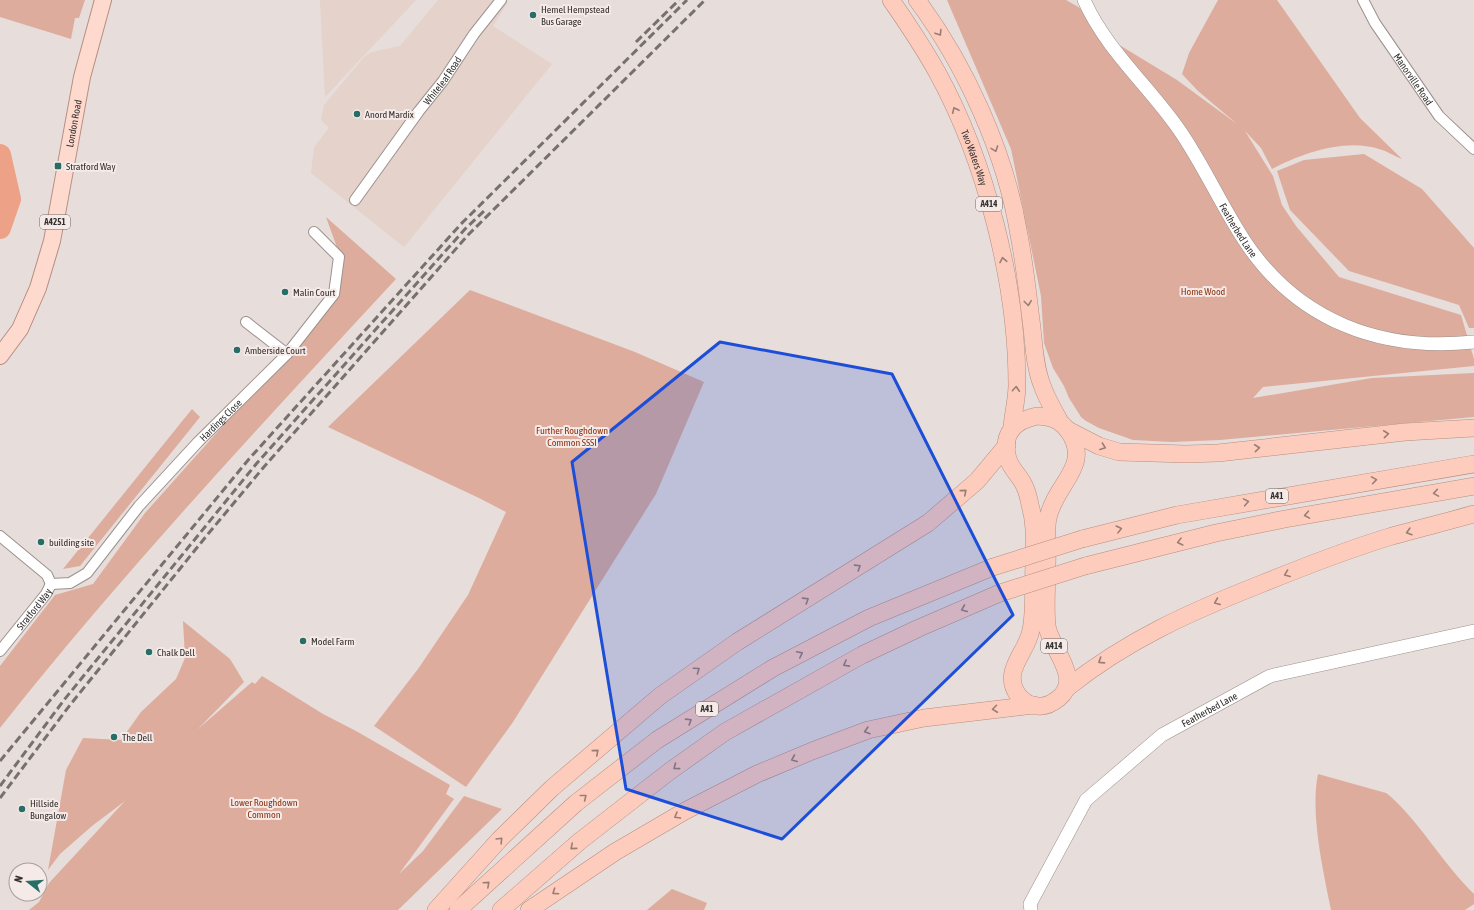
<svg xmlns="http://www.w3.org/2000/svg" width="1474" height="910" viewBox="0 0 1474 910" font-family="'Asap Condensed',sans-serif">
<rect width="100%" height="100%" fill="#e7ddda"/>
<!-- built -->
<g fill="#e4d2cb">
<polygon points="320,0 416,0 325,97"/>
<polygon points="438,0 507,0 508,2 493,26 552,64 404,247 311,173 314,147 329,128 321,120 324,105 364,57 372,52 400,46"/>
</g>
<!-- green -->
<g fill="#ddac9c">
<polygon points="0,0 85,0 79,18 75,18 71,39 0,17"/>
<path d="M 947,0 L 1066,0 L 1080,8 L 1098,32 L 1177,80 L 1237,124 L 1198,91 L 1182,74 L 1189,53 L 1218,0 L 1277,0 L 1360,118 L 1402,159 C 1394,156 1387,151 1379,149 C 1346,138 1302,153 1272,169 L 1261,148 L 1245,131 L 1273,176 L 1282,205 L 1296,226 L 1339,277 L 1461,315 L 1474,359 L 1474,366 L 1263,387 L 1253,398 L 1372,378 L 1474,373 L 1474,417 L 1220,440 L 1172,442 L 1133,440 L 1099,428 L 1086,421 L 1081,417 L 1069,398 L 1064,386 L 1053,368 L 1044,343 L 1041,296 L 1011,149 Z"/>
<polygon points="1364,154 1422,189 1474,248 1474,328 1469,328 1459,305 1349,271 1290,210 1277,171 1304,160"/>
<path d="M 326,217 L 396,279 C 261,425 124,571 0,728 L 0,666 L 55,595 L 93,584 L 145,513 L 337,298 L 343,264 Z"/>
<polygon points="470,290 635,352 704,382 656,494 513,722 466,787 374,726 418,669 468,595 506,512 479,498 328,427"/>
<polygon points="192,409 200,417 80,566 63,569"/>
<polygon points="183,621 230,659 244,682 198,729 252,682 255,684 262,676 323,714 356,731 450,785 446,794 454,799 399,874 423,851 464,796 502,809 398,910 29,910 39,902 49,883 125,801 92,826 60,854 48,870 66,770 83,738 121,740 141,712 176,679 185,658"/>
<path d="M 1318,774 L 1386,793 L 1390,796 C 1422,825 1443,864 1474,894 L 1474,904 L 1465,910 L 1331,910 C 1323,870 1310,813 1318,774 Z"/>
<polygon points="672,889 707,903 704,910 647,910"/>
</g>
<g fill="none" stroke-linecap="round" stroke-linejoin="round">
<!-- river -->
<polyline stroke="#eda187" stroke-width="22" points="0,155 10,199 0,228"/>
<defs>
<g id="minor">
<path id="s1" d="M 1363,0 L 1375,23 L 1439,116 L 1474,149"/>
<path id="s2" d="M 355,200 L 419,111 L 443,81 L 474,34 L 501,0"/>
<polyline points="246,322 287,354"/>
<polyline points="0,536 47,575 51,584"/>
<path id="s3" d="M 51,584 L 70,583 L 87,573 L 139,506 L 198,442 L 287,354 L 334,294 L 339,257 L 314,232"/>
<path id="s4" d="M 0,651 L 46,594 L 51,584"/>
</g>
<g id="tertiary">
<path id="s5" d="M 1084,0 C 1106,50 1150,87 1180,131 C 1204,166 1221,205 1244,240 C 1297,321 1381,352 1474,342"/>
<path id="s6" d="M 1031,910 L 1030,904 L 1086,800 L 1162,735 L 1270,676 L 1474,631"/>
</g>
<g id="primary">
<path id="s7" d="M 0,356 L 20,329 L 38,288 L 52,241 L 82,77 L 103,0"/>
</g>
<g id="trunk">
<path id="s8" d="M 891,0 C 907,23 923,47 937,72 C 986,161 1017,284 1017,385 C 1017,399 1013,414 1012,427"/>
<path d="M 917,0 C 966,66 1006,154 1019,235 C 1025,266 1028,297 1032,328 C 1034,347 1035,367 1042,385 C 1046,397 1053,409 1059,420"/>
<path d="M 1037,416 C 1051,417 1060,419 1069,432 C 1092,466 1055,484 1048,518 C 1045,532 1048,550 1047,565 C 1047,585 1045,606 1047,626 C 1050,648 1083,678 1059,698 C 1054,702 1048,706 1041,706 C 1032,707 1023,702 1018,695 C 1001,671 1027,653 1031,630 C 1035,610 1033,586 1034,565 C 1034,545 1036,525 1030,505 C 1029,499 1027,491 1024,485 C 1020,476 1011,469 1008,459 C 1001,434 1014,421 1037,416 Z"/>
<polyline points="1068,430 1099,446 1119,452 1186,454 1218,453 1405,432 1474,428"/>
<polyline points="1082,539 1177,515 1474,464"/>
<polyline points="1085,566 1216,533 1285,519 1474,486"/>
<path d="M 1067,688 C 1127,640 1190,612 1261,584 C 1303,567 1346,550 1389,537 C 1417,529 1446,522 1474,514"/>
<polyline points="436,910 499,840 552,788 660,696 737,642 928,523 977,481 1007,445"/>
<polyline points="458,910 576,803 657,740 773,668 869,618 993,567"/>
<polyline points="501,910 580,841 670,771 725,732 862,655 919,628 1000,593"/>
<polyline points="529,910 615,852 685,811 757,774 812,751 868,730 924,718 1034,705"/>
</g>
</defs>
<!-- minor casing -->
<use href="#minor" stroke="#9b918e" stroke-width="12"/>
<!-- tertiary casing -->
<use href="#tertiary" stroke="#9b918e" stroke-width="14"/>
<!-- primary casing -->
<use href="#primary" stroke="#b68e80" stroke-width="18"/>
<!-- trunk casing -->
<use href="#trunk" stroke="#b68e80" stroke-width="18"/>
<!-- minor -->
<use href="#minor" stroke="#fff" stroke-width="10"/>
<!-- tertiary -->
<use href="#tertiary" stroke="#fff" stroke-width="13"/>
<!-- primary -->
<use href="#primary" stroke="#fed9cd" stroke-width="16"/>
<!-- trunk -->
<use href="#trunk" stroke="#feccbc" stroke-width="17"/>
<!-- rail -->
<g stroke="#76716e" stroke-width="3" stroke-dasharray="8 4" stroke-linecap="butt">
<polyline points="636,42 679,0"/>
<polyline points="0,761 249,459 461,224 687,0"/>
<polyline points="0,786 64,700 257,463 465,229 484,211"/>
<polyline points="0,798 70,705 208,534 263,468 469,234 705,0"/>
</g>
<defs>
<g id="trunk-bridge">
<polyline points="993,567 1082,539"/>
<polyline points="1000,593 1085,566"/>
</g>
</defs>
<!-- trunk-bridge casing -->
<use href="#trunk-bridge" stroke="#b68e80" stroke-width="18" stroke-linecap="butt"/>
<!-- trunk-bridge -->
<use href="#trunk-bridge" stroke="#feccbc" stroke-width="17"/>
</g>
<!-- one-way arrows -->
<defs><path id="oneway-chevron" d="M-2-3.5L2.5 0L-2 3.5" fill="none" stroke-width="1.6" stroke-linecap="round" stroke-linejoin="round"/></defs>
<g stroke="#987e75">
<use href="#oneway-chevron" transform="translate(939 33) rotate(58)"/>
<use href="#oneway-chevron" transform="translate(955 110) rotate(-115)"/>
<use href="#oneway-chevron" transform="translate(995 149) rotate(70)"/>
<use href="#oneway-chevron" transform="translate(1003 260) rotate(-101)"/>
<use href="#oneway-chevron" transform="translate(1028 303) rotate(83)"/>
<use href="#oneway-chevron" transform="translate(1016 389) rotate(-86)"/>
<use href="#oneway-chevron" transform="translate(1386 434) rotate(-6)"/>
<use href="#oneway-chevron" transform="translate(1103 447) rotate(20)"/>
<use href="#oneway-chevron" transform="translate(1257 448) rotate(-6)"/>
<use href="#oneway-chevron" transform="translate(1374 480) rotate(-9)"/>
<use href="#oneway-chevron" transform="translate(964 492) rotate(-41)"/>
<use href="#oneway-chevron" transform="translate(1436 493) rotate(171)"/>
<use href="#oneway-chevron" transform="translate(1246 502) rotate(-10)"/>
<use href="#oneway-chevron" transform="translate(1307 515) rotate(170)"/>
<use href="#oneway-chevron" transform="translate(1119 529) rotate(-14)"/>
<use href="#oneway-chevron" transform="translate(1409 532) rotate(164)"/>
<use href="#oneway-chevron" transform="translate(1180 542) rotate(166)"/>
<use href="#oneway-chevron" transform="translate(858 567) rotate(-32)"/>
<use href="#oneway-chevron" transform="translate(1287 574) rotate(159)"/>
<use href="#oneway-chevron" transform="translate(806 600) rotate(-32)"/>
<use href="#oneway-chevron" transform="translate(1217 602) rotate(158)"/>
<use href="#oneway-chevron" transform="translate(964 609) rotate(157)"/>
<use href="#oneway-chevron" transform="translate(800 654) rotate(-27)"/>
<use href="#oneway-chevron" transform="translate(1101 661) rotate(147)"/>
<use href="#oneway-chevron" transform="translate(846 664) rotate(152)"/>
<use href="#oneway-chevron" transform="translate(697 670) rotate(-35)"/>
<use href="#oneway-chevron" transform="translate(995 709) rotate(173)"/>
<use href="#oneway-chevron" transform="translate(689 721) rotate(-32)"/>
<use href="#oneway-chevron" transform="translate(867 731) rotate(163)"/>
<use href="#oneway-chevron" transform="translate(596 752) rotate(-40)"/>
<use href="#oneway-chevron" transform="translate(794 759) rotate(157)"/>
<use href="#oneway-chevron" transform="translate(676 767) rotate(144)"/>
<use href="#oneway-chevron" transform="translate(584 797) rotate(-38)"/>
<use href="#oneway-chevron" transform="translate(677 816) rotate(150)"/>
<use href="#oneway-chevron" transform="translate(500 840) rotate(-46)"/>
<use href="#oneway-chevron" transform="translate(573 847) rotate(139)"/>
<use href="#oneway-chevron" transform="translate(487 884) rotate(-42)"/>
<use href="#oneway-chevron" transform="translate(555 892) rotate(146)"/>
</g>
<!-- marked area -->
<path fill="#1d4ed8" fill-opacity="0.2" stroke="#1d4ed8" stroke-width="3" stroke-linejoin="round" d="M 720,342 L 892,374 L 1013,615 L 782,839 L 626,789 L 572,462 Z"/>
<!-- markers -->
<g fill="#266e66" stroke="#f5eae7" stroke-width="1.5">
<circle cx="533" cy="15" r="4"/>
<circle cx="357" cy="114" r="4"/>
<rect x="54" y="162" width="8" height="8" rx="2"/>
<circle cx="285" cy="292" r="4"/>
<circle cx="237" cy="350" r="4"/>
<circle cx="41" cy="542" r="4"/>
<circle cx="303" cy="641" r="4"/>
<circle cx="149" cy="652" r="4"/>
<circle cx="114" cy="737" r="4"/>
<circle cx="22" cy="809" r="4"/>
</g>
<g text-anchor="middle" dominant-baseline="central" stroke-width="4" stroke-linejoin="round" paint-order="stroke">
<!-- shield labels -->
<g fill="#f5eae7" stroke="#6d6866" stroke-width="1">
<rect x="976" y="197" width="26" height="14" rx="3"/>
<rect x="40" y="215" width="30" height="14" rx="3"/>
<rect x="1266" y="489" width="22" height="14" rx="3"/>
<rect x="1041" y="639" width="26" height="14" rx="3"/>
<rect x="696" y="702" width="22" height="14" rx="3"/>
</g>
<g font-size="9" font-weight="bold" fill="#33302e">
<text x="989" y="204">A414</text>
<text x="55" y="222">A4251</text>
<text x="1277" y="496">A41</text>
<text x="1054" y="646">A414</text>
<text x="707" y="709">A41</text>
</g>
<!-- poi labels -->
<g font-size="10" fill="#33302e" stroke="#f5eae7" text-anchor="start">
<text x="541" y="9">Hemel Hempstead<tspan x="541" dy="12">Bus Garage</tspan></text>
<text x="365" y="114">Anord Mardix</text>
<text x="66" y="166">Stratford Way</text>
<text x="293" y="292">Malin Court</text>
<text x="245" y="350">Amberside Court</text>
<text x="49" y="542">building site</text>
<text x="311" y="641">Model Farm</text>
<text x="157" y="652">Chalk Dell</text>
<text x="122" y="737">The Dell</text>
<text x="30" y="803">Hillside<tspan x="30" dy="12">Bungalow</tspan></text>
</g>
<!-- street labels -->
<g font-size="10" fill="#33302e" stroke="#f5eae7">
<text stroke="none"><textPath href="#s1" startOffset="94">Manorville Road</textPath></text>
<text stroke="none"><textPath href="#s2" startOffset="148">Whiteleaf Road</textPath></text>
<text stroke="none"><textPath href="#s7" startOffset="247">London Road</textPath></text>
<text stroke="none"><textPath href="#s8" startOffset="179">Two Waters Way</textPath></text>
<text stroke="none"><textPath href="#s5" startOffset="278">Featherbed Lane</textPath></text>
<text stroke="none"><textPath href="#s3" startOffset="242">Hardings Close</textPath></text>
<text stroke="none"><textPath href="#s4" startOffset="54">Stratford Way</textPath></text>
<text stroke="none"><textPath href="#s6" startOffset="278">Featherbed Lane</textPath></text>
</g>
<!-- park labels -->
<g font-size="10" fill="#8a3310" stroke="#f5eae7">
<text x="1203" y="291">Home Wood</text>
<text x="572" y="430">Further Roughdown<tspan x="572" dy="12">Common SSSI</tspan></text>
<text x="264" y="802">Lower Roughdown<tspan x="264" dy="12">Common</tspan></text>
</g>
</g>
<!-- north arrow -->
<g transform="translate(28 882) rotate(287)"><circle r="19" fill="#f5eae7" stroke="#a7a09d"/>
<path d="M0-3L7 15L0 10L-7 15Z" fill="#266e66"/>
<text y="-6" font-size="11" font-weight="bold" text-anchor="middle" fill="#33302e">N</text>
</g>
</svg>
